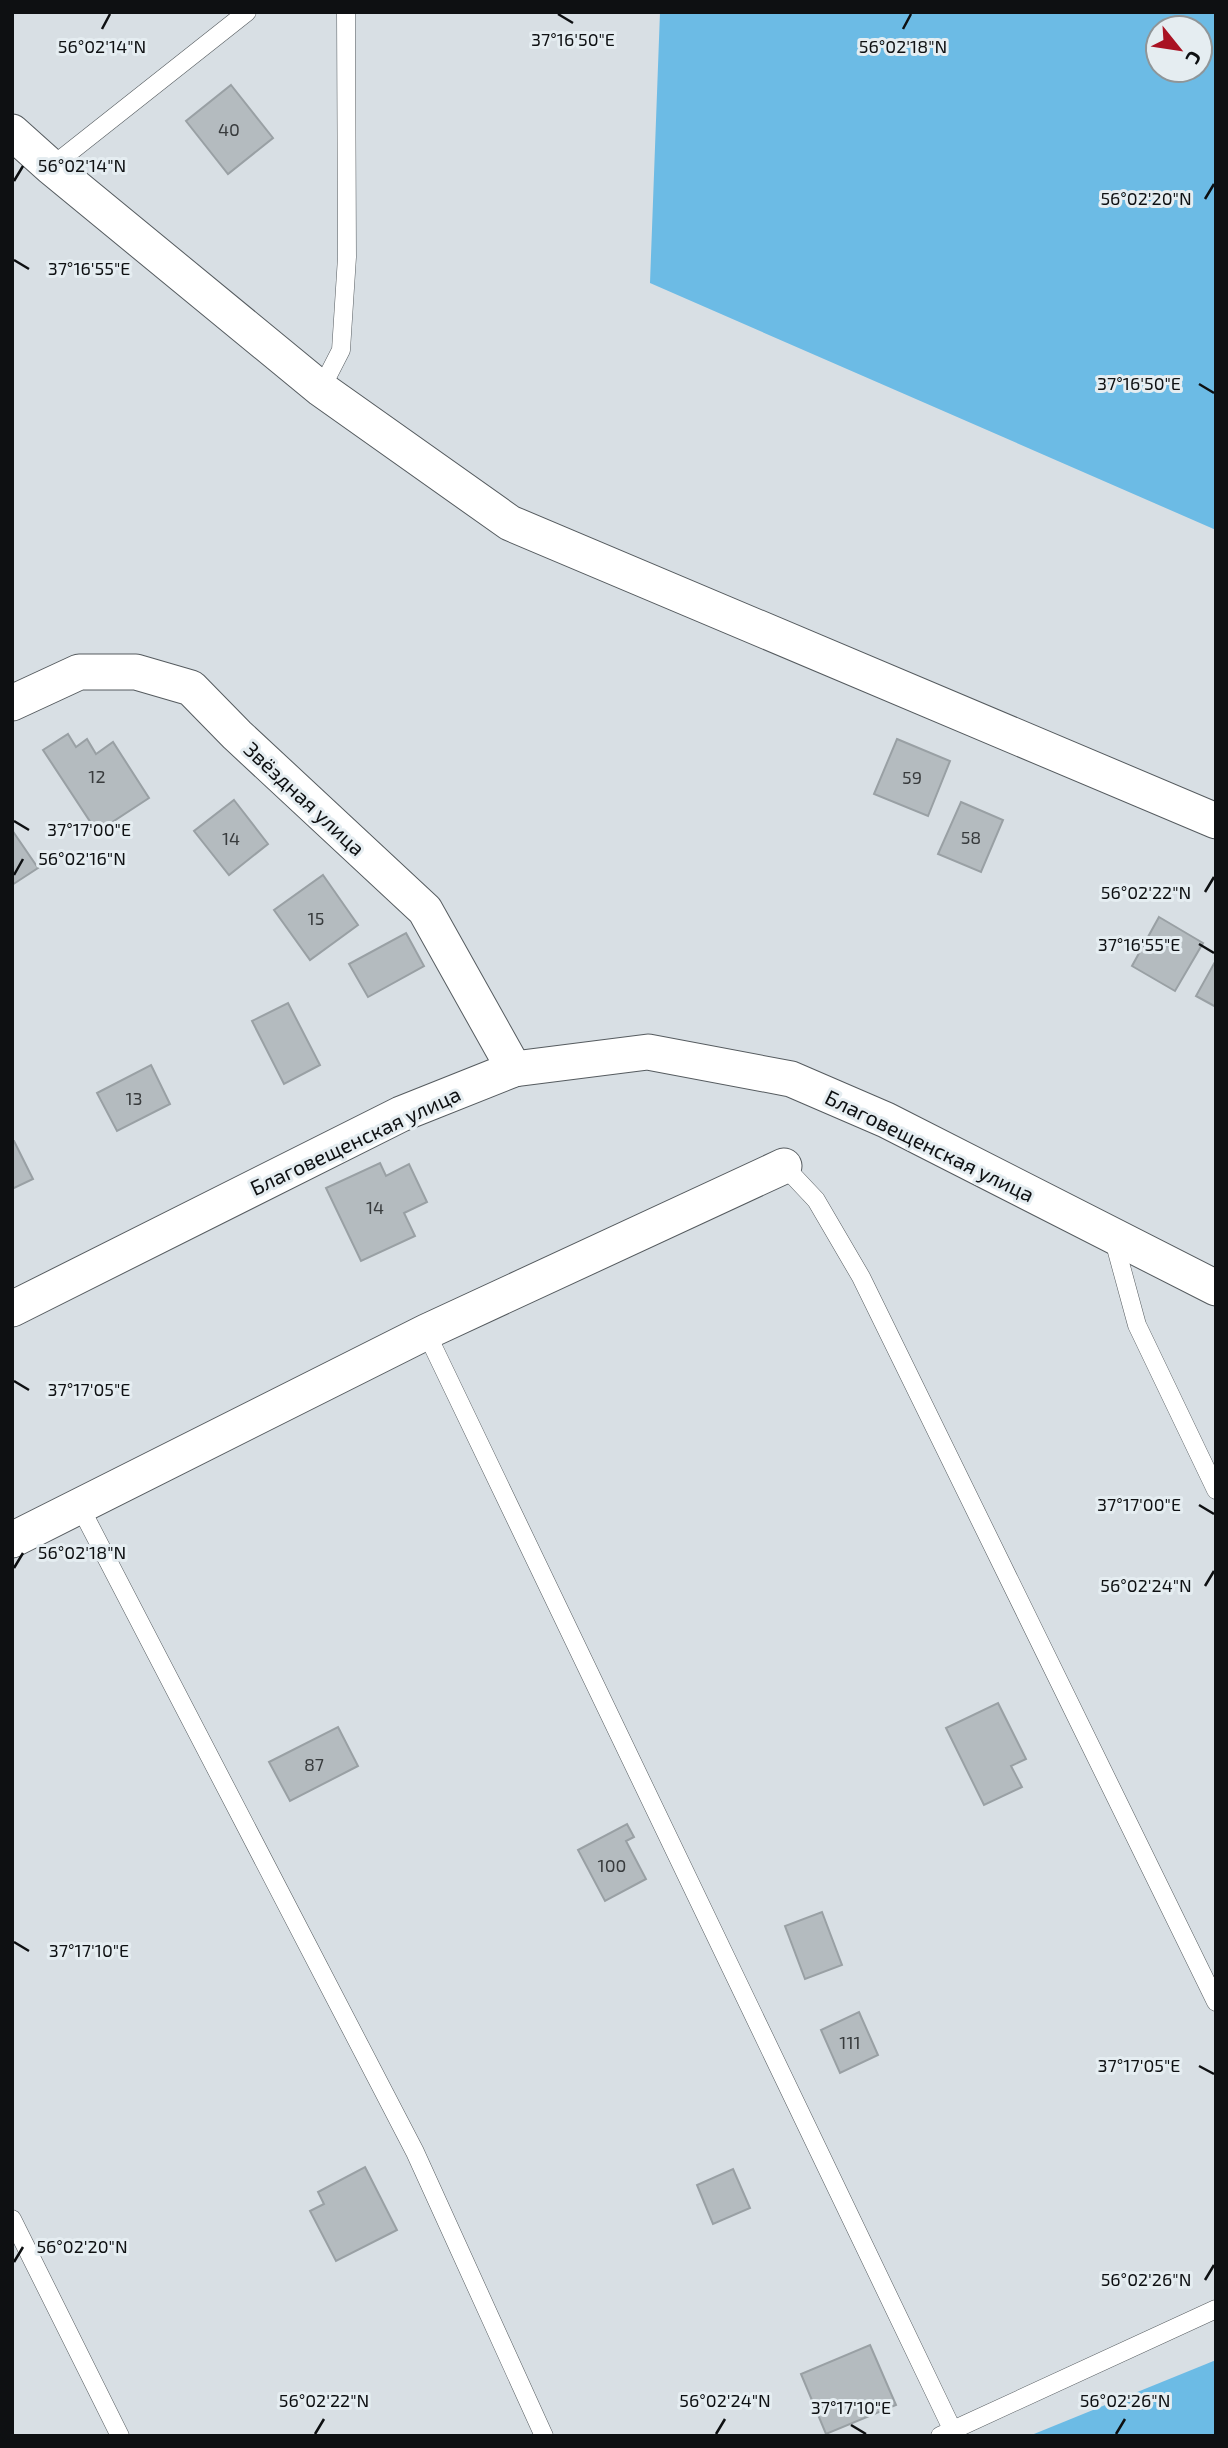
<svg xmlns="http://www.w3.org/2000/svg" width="1228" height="2448" viewBox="0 0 1228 2448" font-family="'Exo 2',sans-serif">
<rect width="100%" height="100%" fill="#d8dfe4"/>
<!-- forest -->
<g fill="#6cbbe5" fill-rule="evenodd">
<path d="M 660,12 L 1216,12 L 1216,530 L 650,283 ZM 1158,28 L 1200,28 L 1200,70 L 1158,70 Z"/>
<polygon points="1216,2360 1216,2436 1029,2436"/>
</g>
<!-- building -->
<g fill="#b4bbbf" stroke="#99a0a4" stroke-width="2">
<polygon points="231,85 273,138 228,174 186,121"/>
<polygon points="68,734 76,747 87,739 96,754 113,742 149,798 97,832 43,750"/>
<polygon points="897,739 950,761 928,816 874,794"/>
<polygon points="234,800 268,844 229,875 194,831"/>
<polygon points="961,802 1003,820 981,872 938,854"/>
<polygon points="12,830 38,868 12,885"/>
<polygon points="323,875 358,925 310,960 274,910"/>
<polygon points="1159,917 1203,943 1175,991 1132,966"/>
<polygon points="406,933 424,966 368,997 349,964"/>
<polygon points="1216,960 1216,1007 1196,996"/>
<polygon points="288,1003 320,1065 284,1084 252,1021"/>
<polygon points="151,1065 170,1104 117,1131 97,1093"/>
<polygon points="12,1141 14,1141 33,1179 12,1189"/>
<polygon points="380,1163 386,1176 409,1164 427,1202 404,1213 415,1236 361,1261 326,1188"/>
<polygon points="998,1703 1026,1759 1011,1766 1022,1787 984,1805 946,1728"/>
<polygon points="338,1727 358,1766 290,1801 269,1762"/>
<polygon points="627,1824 634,1837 626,1841 646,1879 605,1901 578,1850"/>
<polygon points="822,1912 842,1965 805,1979 785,1926"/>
<polygon points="859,2012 878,2055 840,2073 821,2030"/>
<polygon points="365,2167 397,2230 336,2261 310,2211 324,2204 318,2192"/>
<polygon points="733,2169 750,2208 713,2224 697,2185"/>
<polygon points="870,2345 896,2405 826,2434 801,2374"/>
</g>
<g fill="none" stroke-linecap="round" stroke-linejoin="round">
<defs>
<g id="lane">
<polyline points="51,167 247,12"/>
<polyline points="321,389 341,350 347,257 346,12"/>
<polyline points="784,1166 816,1200 861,1277 1216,2002"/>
<polyline points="1113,1237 1137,1325 1216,1490"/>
<polyline points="426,1332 953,2431"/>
<polyline points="79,1505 415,2152 544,2436"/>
<polyline points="12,2219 120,2436"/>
<polyline points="940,2436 1216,2309"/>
</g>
<g id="street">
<polyline points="12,132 51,167 321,389 510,523 1216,821"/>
<polyline points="12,703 79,672 136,672 191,688 237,735 425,910 514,1069"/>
<polyline points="12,1309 401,1114 514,1069 648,1052 791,1079 886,1120 1216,1288"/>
<polyline points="12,1540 426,1332 784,1166"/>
</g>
</defs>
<!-- lane casing -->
<use href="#lane" stroke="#555b5f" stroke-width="19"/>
<!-- street casing -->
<use href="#street" stroke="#555b5f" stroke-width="37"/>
<!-- lane -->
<use href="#lane" stroke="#fff" stroke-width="18"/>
<!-- street -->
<use href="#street" stroke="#fff" stroke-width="35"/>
</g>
<!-- ticks -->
<path fill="none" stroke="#0e1012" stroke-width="2.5" d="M 558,14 L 573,23M 102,29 L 110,14M 903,29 L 911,14M 14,181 L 23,166M 1205,199 L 1214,184M 14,260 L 29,269M 1199,384 L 1214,393M 14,821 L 29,830M 14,875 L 23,859M 1205,892 L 1214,877M 1199,944 L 1214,953M 14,1381 L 29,1390M 1199,1505 L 1214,1514M 14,1568 L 23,1553M 1205,1586 L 1214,1571M 14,1942 L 29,1951M 1199,2066 L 1214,2074M 14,2262 L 23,2247M 1205,2280 L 1214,2265M 851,2425 L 866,2434M 315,2434 L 324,2419M 716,2434 L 725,2419M 1116,2434 L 1125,2419"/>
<g text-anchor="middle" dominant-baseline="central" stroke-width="6" stroke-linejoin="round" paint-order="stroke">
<!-- number labels -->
<g font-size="18" fill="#383b3d">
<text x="229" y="129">40</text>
<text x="97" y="776">12</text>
<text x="912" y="777">59</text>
<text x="971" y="837">58</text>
<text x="231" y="838">14</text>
<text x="316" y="918">15</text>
<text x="134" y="1098">13</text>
<text x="375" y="1207">14</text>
<text x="314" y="1764">87</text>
<text x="612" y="1865">100</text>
<text x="850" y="2042">111</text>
</g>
<!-- street labels -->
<g font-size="21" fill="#0e1012" stroke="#e5edf1">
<text transform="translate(305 798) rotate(43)">Звёздная улица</text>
<text transform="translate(355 1140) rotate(-25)">Благовещенская улица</text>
<text transform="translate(930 1145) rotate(26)">Благовещенская улица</text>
</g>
</g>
<g font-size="18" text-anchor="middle" fill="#0e1012" stroke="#e5edf1" stroke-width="6" stroke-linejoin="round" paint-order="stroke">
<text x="573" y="46">37°16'50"E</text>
<text x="903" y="53">56°02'18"N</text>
<text x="102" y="53">56°02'14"N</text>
<text x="82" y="172">56°02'14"N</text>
<text x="1146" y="205">56°02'20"N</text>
<text x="89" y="275">37°16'55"E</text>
<text x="1139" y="390">37°16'50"E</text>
<text x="89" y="836">37°17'00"E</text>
<text x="82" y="865">56°02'16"N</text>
<text x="1146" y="899">56°02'22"N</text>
<text x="1139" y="951">37°16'55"E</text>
<text x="89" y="1396">37°17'05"E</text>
<text x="1139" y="1511">37°17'00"E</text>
<text x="82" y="1559">56°02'18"N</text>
<text x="1146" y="1592">56°02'24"N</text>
<text x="89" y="1957">37°17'10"E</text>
<text x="1139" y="2072">37°17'05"E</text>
<text x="82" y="2253">56°02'20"N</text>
<text x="1146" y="2286">56°02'26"N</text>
<text x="324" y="2407">56°02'22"N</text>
<text x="725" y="2407">56°02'24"N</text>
<text x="1125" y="2407">56°02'26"N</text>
<text x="851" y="2414">37°17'10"E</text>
</g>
<!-- border -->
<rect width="1228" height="2448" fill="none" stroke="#0e1012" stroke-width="28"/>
<!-- north arrow -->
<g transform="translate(1179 49) rotate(120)"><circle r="33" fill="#e5edf1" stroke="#8f9598" stroke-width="2"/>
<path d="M0-5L12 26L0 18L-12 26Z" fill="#a91323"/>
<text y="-10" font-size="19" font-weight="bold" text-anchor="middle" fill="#0e1012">С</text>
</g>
</svg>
